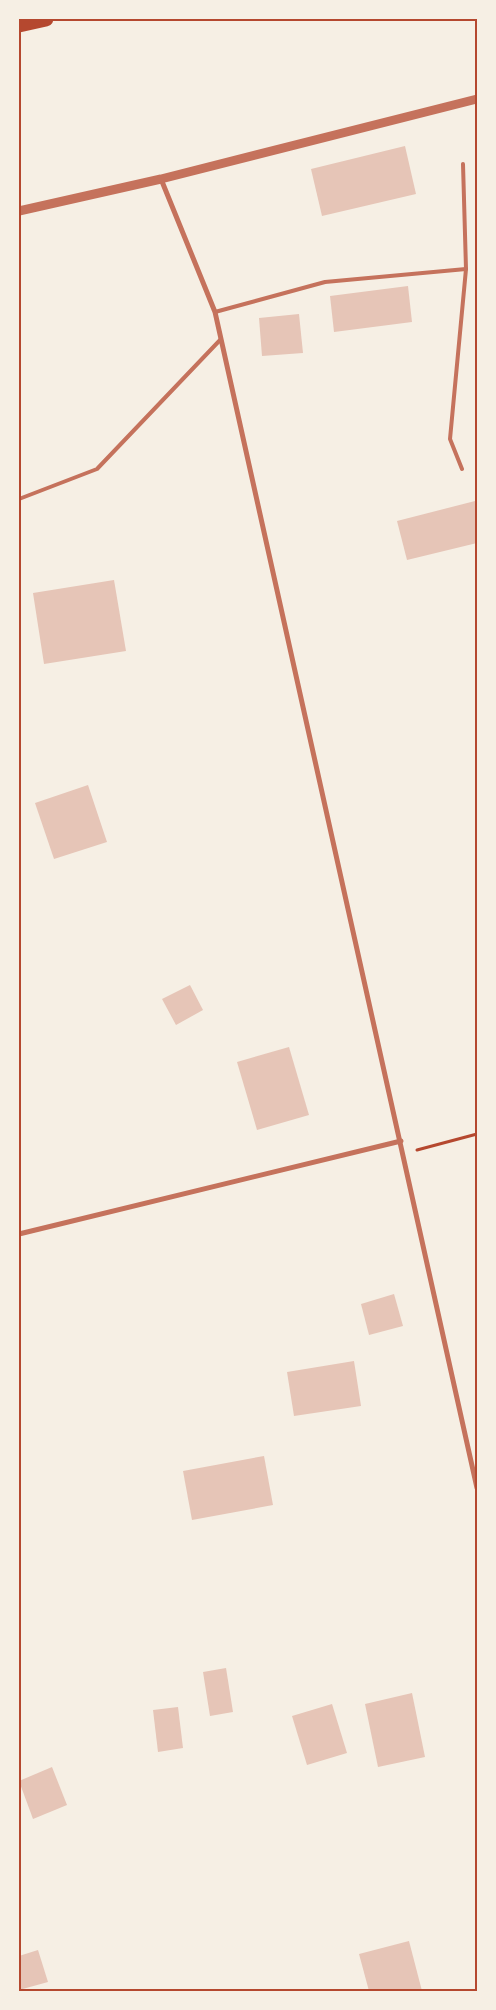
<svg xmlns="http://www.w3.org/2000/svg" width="496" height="2010" viewBox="0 0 496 2010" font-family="Ubuntu,sans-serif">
<rect width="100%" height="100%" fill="#f6efe4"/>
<!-- building -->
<g fill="#e6c5b7">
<polygon points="405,146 416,194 322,216 311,169"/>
<polygon points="408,286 412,322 334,332 330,296"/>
<polygon points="299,314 303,353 262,356 259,318"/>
<polygon points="475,501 477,509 477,543 407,560 397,521"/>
<polygon points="114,580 126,651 44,664 33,593"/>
<polygon points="88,785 107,842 54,859 35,803"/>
<polygon points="190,985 203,1010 176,1025 162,999"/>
<polygon points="289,1047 309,1115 257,1130 237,1062"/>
<polygon points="394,1294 403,1326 369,1335 361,1304"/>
<polygon points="354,1361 361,1406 294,1416 287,1372"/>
<polygon points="264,1456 273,1505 192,1520 183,1471"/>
<polygon points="226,1668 233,1712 210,1716 203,1672"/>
<polygon points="412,1693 425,1757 378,1767 365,1704"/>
<polygon points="332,1704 347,1753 307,1765 292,1716"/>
<polygon points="178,1707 183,1748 158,1752 153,1710"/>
<polygon points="52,1767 67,1805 33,1819 19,1781"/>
<polygon points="409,1941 422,1991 369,1991 359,1954"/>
<polygon points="38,1950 48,1982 19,1990 19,1956"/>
</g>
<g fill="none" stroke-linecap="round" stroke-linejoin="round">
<!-- path -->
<polyline stroke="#b5482f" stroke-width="3" points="417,1150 477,1134"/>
<!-- service -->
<g stroke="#c5725c" stroke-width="4">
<polyline points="463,164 466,269"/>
<polyline points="215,312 325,282 466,269 450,439 462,469"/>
<polyline points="19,499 97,469 221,339"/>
</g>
<!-- minor -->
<g stroke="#c5725c" stroke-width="5">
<polyline points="161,179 215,312 477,1488"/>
<polyline points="19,1234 401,1141"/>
</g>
<!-- tertiary -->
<polyline stroke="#c5725c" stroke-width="9" points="19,211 161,179 477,99"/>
<!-- motorway -->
<polyline stroke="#b5482f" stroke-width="15" points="19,25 46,19"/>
</g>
<!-- border -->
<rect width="496" height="2010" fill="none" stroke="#f6efe4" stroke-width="40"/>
<rect x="20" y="20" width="456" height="1970" fill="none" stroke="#b5482f" stroke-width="2"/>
</svg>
